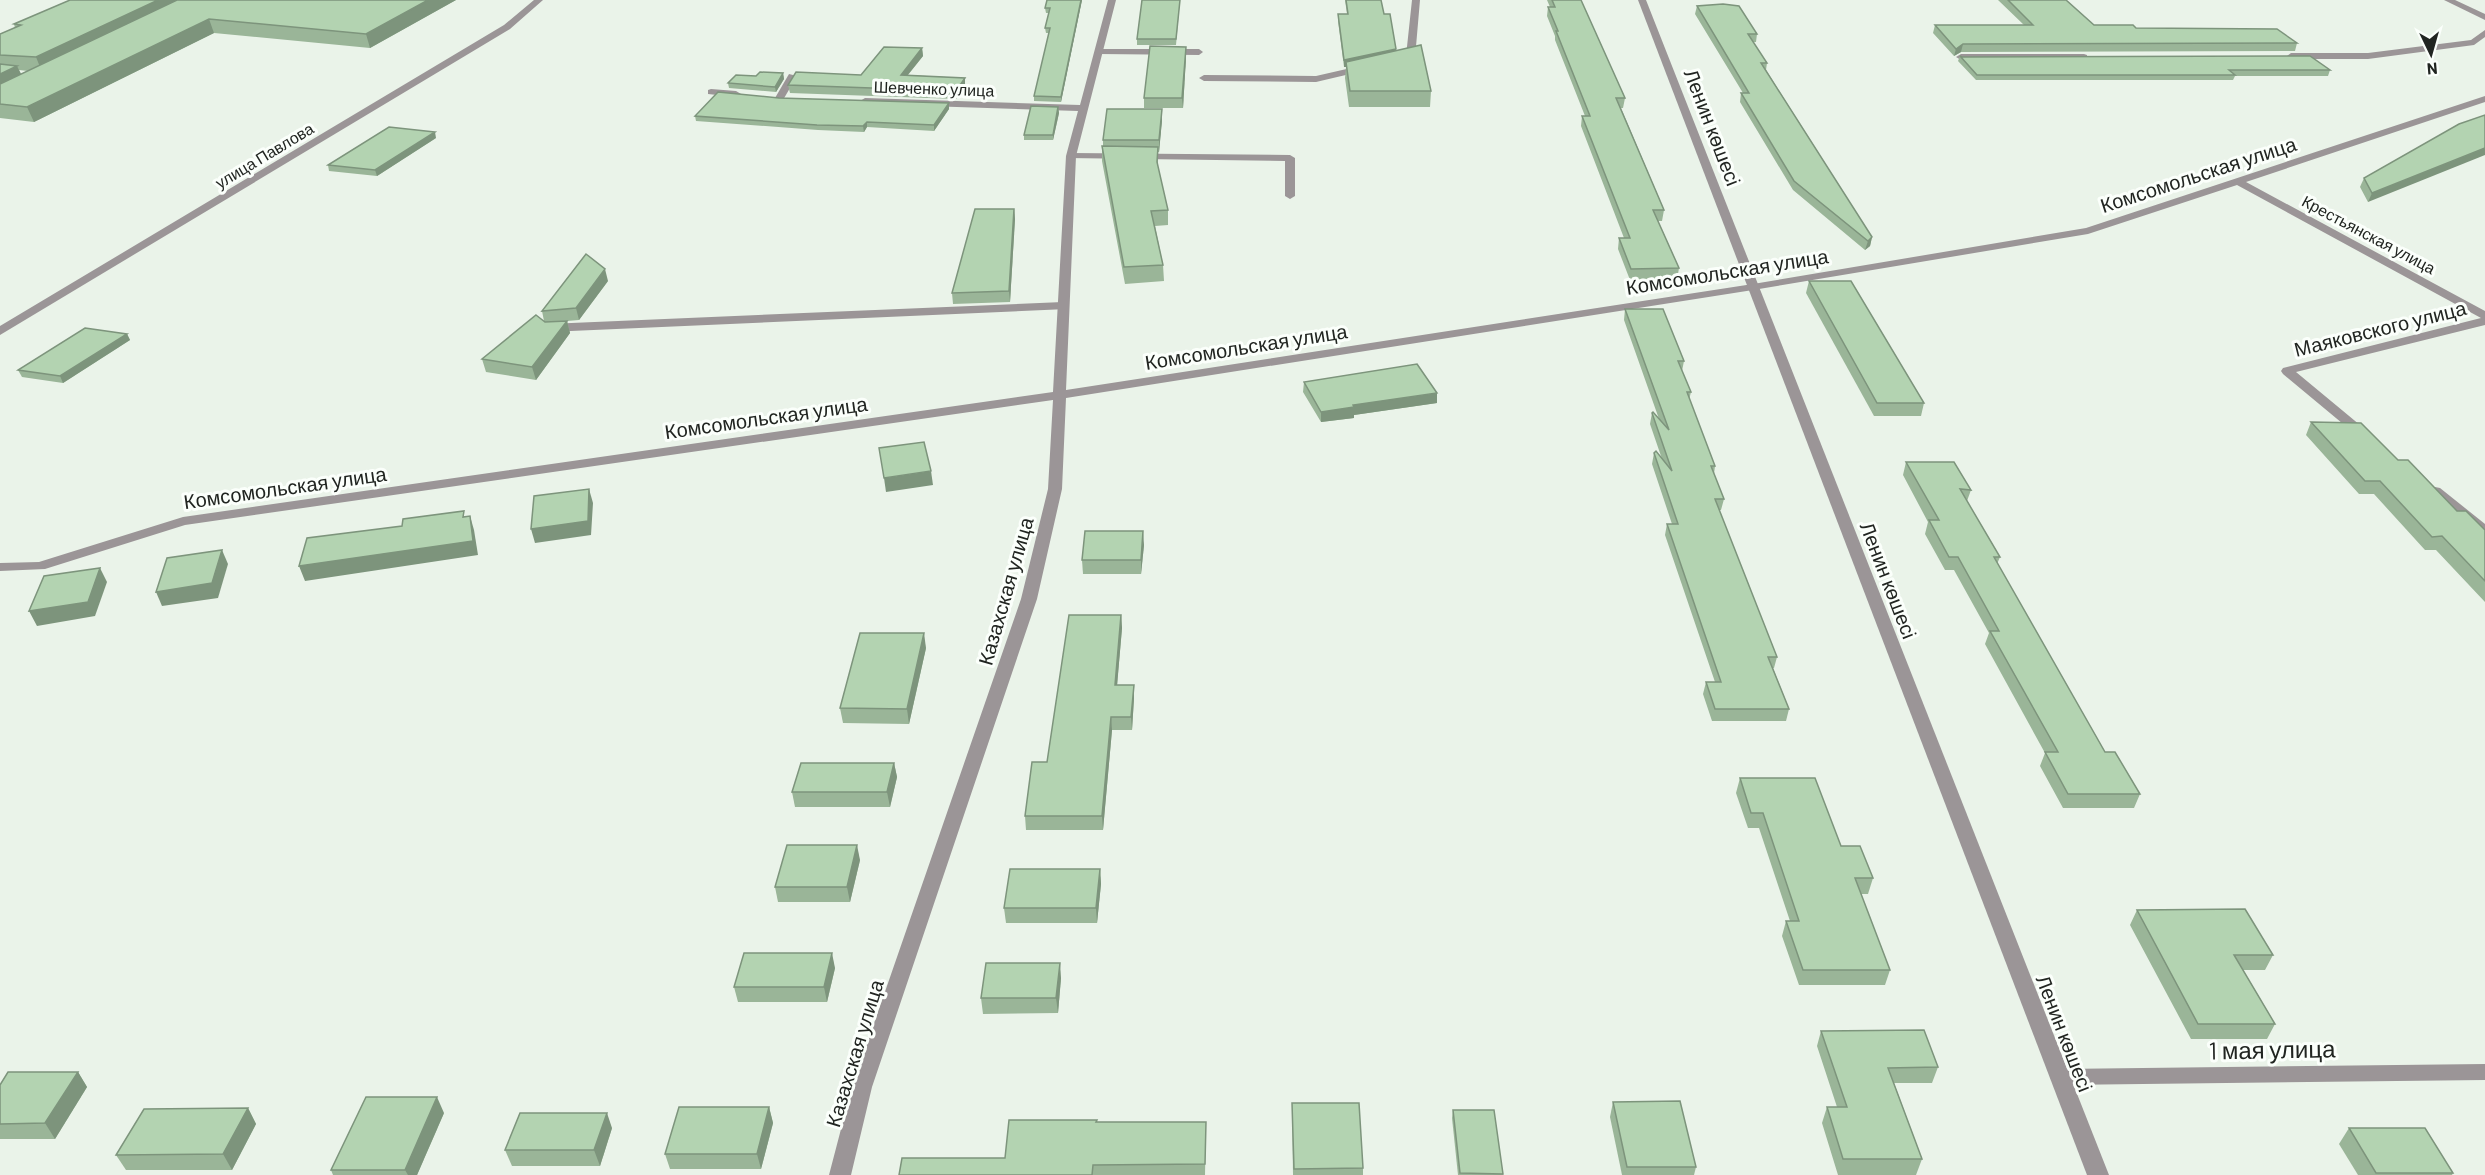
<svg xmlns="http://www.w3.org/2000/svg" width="2485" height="1175" viewBox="0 0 2485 1175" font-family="Barlow,sans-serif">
<rect width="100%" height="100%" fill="#eaf3e9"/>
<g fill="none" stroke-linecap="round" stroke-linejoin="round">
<!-- service -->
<g fill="#9b9597" fill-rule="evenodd">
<polygon points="1412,0 1420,0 1415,58 1402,63 1397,60 1406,56"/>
<polygon points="1096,49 1199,49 1203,52 1199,55 1099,54 1095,51"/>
<polygon points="1364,65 1367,66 1367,70 1316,82 1204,81 1199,78 1204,75 1316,76"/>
<polygon points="789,74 797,76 783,100 777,100 775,98"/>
<polygon points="1071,153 1290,155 1295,158 1295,196 1290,199 1285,196 1285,161 1067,158 1067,154"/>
<polygon points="1063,302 1069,306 1067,309 548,332 542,328 548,324"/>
</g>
<!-- minor -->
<g fill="#9b9597" fill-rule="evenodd">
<polygon points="534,0 543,0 510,29 0,335 0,326 504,25"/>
<polygon points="1108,0 1116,0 1076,156 1066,390 1753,284 2086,228 2485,96 2485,102 2246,182 2485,311 2485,325 2296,372 2372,435 2370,438 2360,438 2283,374 2281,371 2283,368 2481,318 2237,185 2088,234 1753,290 1066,398 1062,489 1037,599 872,1087 851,1175 829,1175 852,1087 1021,599 1048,489 1053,400 185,525 45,569 0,571 0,563 39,562 183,517 1053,392 1066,156 1078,111 865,104 860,101 865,98 1080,105"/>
<polygon points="2444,0 2455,0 2485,14 2485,20"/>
<polygon points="2485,30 2485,37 2474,45 2368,59 2291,59 2287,56 2291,53 2368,53 2471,40"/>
<polygon points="2084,54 2087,55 2087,59 1961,60 1956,57 1961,54"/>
<polygon points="711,89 736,91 741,94 736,97 708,94 708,90"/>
<polygon points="2435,487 2440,488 2485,524 2485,535 2480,534 2430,494 2428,491 2430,488"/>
<polygon points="2485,1064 2485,1080 2060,1085 2053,1083 2050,1077 2053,1071 2060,1069"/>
</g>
<!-- tertiary -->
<polygon fill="#9b9597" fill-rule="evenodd" points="1638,0 1646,0 2109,1175 2087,1175"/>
</g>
<!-- wall -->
<g fill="#9ab598" fill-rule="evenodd">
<path d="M 70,0 L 456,0 L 370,48 L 214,33 L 34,122 L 0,118 L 0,34 L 15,28 L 14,24 ZM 19,70 L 28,71 L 21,74 Z"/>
<polygon points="1047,0 1082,0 1061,102 1034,101 1034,96 1049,33 1046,33 1045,28 1049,13 1046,13 1045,8"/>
<polygon points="1142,0 1180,0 1176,45 1137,45 1137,39"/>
<polygon points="1345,0 1381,0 1384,14 1396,49 1396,51 1431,91 1430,107 1349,107 1345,78 1346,67 1344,67 1338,21 1338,14 1347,14"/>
<polygon points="1547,0 1581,0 1625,98 1623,108 1621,108 1664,210 1662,221 1658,221 1679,268 1677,280 1630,280 1618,249 1619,238 1624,238 1581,126 1582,116 1585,116 1555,40 1555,36 1547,16 1548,7 1550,7"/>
<polygon points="1998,0 2066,0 2094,25 2136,28 2297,43 2295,51 1961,52 1954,56 1933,33 1935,25 2024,25"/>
<polygon points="1697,6 1757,34 1756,42 1753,42 1767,63 1766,70 1872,237 1870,246 1865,250 1793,190 1740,102 1741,93 1743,93 1695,14"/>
<polygon points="922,48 923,56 908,75 965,78 965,86 956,99 790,93 788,85 861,75"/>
<polygon points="1960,56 1962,57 2330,70 2328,76 2235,76 2233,80 1976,80 1958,61"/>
<polygon points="1186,57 1183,108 1144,108 1144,98"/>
<polygon points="783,73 784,79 776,92 729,88 728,83 756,76"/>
<polygon points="779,98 949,103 949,109 934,131 867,127 864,132 818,130 696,121 695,116"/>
<polygon points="1058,107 1059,113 1053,140 1024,140 1024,135"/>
<polygon points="1162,109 1162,120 1159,152 1158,152 1158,167 1168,210 1168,225 1155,226 1163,265 1164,281 1125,284 1102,161 1102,146 1103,146 1103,140"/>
<polygon points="2459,124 2368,202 2360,187 2364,178"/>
<polygon points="436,138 377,176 329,171 328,165"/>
<polygon points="1014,209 1015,219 1010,302 953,304 952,293"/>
<polygon points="608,281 579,320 567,321 570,333 536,380 486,372 482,359 544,321 542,311"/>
<polygon points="1809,281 1924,403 1921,416 1874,416 1806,293"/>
<polygon points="1625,309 1684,361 1682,371 1691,392 1689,400 1715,466 1714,474 1724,499 1721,510 1719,510 1777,657 1774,668 1773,668 1789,709 1786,721 1712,721 1703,694 1706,682 1715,682 1665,535 1667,524 1672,524 1652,464 1654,453 1662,459 1650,424 1652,413 1659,419 1624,320"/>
<polygon points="127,334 130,340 63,383 22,377 18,370"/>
<polygon points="1304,382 1437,403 1354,415 1354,418 1321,422 1303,392"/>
<polygon points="2311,422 2398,460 2457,511 2485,530 2485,602 2436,550 2425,550 2374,494 2359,494 2306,435"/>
<polygon points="1906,462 1971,490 1967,501 2000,557 1997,564 2105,752 2140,794 2134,808 2063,808 2040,766 2045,753 1985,644 1989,633 1954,570 1945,570 1925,534 1928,522 1903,475"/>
<polygon points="1144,545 1141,574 1083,574 1082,560"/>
<polygon points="1121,615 1122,628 1117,685 1134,685 1134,698 1132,730 1112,730 1103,830 1026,830 1025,816 1047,762"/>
<polygon points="926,648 909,724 843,723 840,708"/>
<polygon points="894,763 897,777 890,807 795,807 792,792"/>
<polygon points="1740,778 1841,846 1873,878 1868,894 1861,894 1890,970 1885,985 1799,985 1782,936 1786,921 1790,921 1759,828 1748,828 1736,793"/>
<polygon points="860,860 850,902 778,902 775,887"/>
<polygon points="1100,869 1101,884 1097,923 1006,923 1004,908"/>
<polygon points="2137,910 2273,955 2265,970 2243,970 2275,1024 2267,1039 2191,1039 2130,925"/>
<polygon points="835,968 827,1002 738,1002 734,987"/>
<polygon points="1061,978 1058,1013 983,1014 981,998"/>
<polygon points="1821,1031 1938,1067 1932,1083 1894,1083 1922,1159 1916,1175 1838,1175 1822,1123 1827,1107 1837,1107 1817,1046"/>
<polygon points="78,1072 87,1087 55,1139 0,1139 0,1085"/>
<polygon points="1613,1102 1696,1167 1694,1175 1622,1175 1610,1117"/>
<polygon points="1292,1103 1363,1168 1363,1175 1293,1175"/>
<polygon points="769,1107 773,1123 761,1169 670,1169 665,1154"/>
<polygon points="248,1108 256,1124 232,1170 126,1170 116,1155"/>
<polygon points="1453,1110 1503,1174 1503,1175 1458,1175 1452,1118"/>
<polygon points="444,1113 417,1175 333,1175 331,1170"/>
<polygon points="1097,1122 1206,1122 1205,1175 899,1175 1005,1158"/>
<polygon points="612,1128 600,1166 512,1166 505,1150"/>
<polygon points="2349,1128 2453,1173 2452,1175 2358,1175 2339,1144"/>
</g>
<!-- shaded-wall -->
<g fill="#7d947c">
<polygon points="158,0 191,0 42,72 36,57"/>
<polygon points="428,0 456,0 370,48 366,34"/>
<polygon points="1081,0 1082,0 1061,102 1061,97"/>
<polygon points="209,19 214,33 34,122 27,107"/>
<polygon points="1963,44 1961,52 1954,56 1956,49"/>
<polygon points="1186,47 1186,57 1183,108 1182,98"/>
<polygon points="922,48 923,56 902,82 901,75"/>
<polygon points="1396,49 1396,56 1346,62 1346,67 1344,67 1344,60"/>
<polygon points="17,66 24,80 0,92 0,74"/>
<polygon points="783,73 784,79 776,92 775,87"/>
<polygon points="965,78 965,86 956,99 956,91"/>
<polygon points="949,103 949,109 934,131 934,125"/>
<polygon points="1058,107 1059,113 1053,140 1053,135"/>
<polygon points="1162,109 1162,120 1159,152 1159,140"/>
<polygon points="867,122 867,127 864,132 863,126"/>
<polygon points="435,132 436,138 377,176 375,170"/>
<polygon points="2485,148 2485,155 2368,202 2372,193"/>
<polygon points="1014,209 1015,219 1010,302 1009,291"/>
<polygon points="1872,237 1870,246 1865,250 1868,241"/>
<polygon points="605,269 608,281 579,320 576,308"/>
<polygon points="567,321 570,333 536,380 532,367"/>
<polygon points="127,334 130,340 63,383 60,376"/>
<polygon points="1437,393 1437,403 1354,415 1354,418 1321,422 1321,412 1353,405"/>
<polygon points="931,471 933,485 886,492 884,478"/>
<polygon points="589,489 593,503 591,535 535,543 531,529"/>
<polygon points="470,516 474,530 478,555 305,581 299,566"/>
<polygon points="1143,531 1144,545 1141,574 1141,560"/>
<polygon points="222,550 228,564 218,598 162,606 156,592"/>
<polygon points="100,568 107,582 95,616 37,626 29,611"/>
<polygon points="1121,615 1122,628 1116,698 1115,685"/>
<polygon points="924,633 926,648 909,724 907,709"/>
<polygon points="1134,685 1134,698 1132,730 1131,717"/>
<polygon points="1111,717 1112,730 1103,830 1102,816"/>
<polygon points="894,763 897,777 890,807 887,792"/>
<polygon points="857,845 860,860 850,902 847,887"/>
<polygon points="1100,869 1101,884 1097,923 1096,908"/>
<polygon points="832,953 835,968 827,1002 824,987"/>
<polygon points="1060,963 1061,978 1058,1013 1056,998"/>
<polygon points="78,1072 87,1087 55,1139 45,1123"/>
<polygon points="437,1097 444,1113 417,1175 408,1175 405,1170"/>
<polygon points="769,1107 773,1123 761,1169 757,1154"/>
<polygon points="248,1108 256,1124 232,1170 223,1154"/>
<polygon points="607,1113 612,1128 600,1166 594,1150"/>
</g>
<!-- building -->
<g fill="#b3d3b1" stroke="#7d947c" stroke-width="1.5">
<polygon points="70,0 158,0 36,57 0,55 0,34 21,25 14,24"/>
<polygon points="177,0 428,0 366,34 209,19 27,107 0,104 0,84"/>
<polygon points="1047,0 1081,0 1061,97 1034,96 1050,28 1045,28 1050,8 1045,8"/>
<polygon points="1142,0 1180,0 1176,39 1137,39"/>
<polygon points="1346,0 1381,0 1384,14 1390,14 1396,49 1344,60 1338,14 1348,14"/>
<polygon points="1552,0 1581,0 1625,98 1616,98 1664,210 1653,210 1679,268 1631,269 1619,238 1630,238 1582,116 1590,116 1556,31 1558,31 1548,7 1555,7"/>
<polygon points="2008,0 2066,0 2094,25 2133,25 2136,28 2277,29 2297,43 1963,44 1956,49 1935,25 2033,25"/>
<polygon points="1723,4 1739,6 1757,34 1748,34 1767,63 1761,63 1872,237 1868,241 1794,181 1741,93 1749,93 1697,6"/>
<polygon points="1421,45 1431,91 1350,91 1346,62"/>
<polygon points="1150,46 1186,47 1182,98 1144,98"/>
<polygon points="884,47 922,48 901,75 965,78 956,91 788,85 796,72 861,75"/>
<polygon points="1960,56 1962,57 2310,56 2330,70 2229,70 2235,75 1977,75"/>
<polygon points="0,64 17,66 0,74"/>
<polygon points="760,72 783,73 775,87 728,83 736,75 756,76"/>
<polygon points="718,92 779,98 949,103 934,125 867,122 863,126 817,125 695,116"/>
<polygon points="1031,106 1058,107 1053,135 1024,135"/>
<polygon points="1107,109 1162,109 1159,140 1103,140"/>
<polygon points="2485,115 2485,148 2372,193 2364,178 2459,124"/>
<polygon points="389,127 435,132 375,170 328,165"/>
<polygon points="1102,146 1158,147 1157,162 1168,210 1151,211 1163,265 1124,267"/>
<polygon points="975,209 1014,209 1009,291 952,293"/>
<polygon points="586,254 605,269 576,308 542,311"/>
<polygon points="1809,281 1851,281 1924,403 1877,403"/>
<polygon points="1625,309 1663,309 1684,361 1678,361 1691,392 1687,392 1715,466 1711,466 1724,499 1715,499 1777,657 1768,657 1789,709 1715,709 1706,682 1721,682 1667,524 1678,524 1654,453 1656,451 1672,471 1652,413 1653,412 1669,430"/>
<polygon points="536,315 545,322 567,321 532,367 482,359"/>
<polygon points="85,328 127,334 60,376 18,370"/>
<polygon points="1417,364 1437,393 1353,405 1354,407 1321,412 1304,382"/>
<polygon points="2311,422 2361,423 2398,460 2408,460 2457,511 2466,511 2485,530 2485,581 2442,536 2432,537 2380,481 2365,481"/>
<polygon points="924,442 931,471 884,478 879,448"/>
<polygon points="1906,462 1954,462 1971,490 1960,489 2000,557 1994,557 2105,752 2115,752 2140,794 2068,794 2045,752 2058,752 1990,631 1999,631 1958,557 1949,557 1929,520 1939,520"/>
<polygon points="589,489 588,521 531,529 534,496"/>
<polygon points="464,511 463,517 470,516 473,541 299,566 307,538 402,526 403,519"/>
<polygon points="1085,531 1143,531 1141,560 1082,560"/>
<polygon points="222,550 212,583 156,592 167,558"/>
<polygon points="100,568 88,602 29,611 44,576"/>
<polygon points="1069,615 1121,615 1115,685 1134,685 1131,717 1111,717 1102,816 1025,816 1032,762 1047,762"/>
<polygon points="860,633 924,633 907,709 840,708"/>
<polygon points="801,763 894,763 887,792 792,792"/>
<polygon points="1740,778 1815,778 1841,846 1860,846 1873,878 1855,878 1890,970 1803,970 1786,921 1799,921 1763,813 1751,813"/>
<polygon points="787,845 857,845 847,887 775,887"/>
<polygon points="1010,869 1100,869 1096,908 1004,908"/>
<polygon points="2245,909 2273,955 2234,955 2275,1024 2198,1024 2137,910"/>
<polygon points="744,953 832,953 824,987 734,987"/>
<polygon points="986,963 1060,963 1056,998 981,998"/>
<polygon points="1924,1030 1938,1067 1888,1068 1922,1159 1843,1159 1827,1107 1847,1107 1821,1031"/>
<polygon points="8,1072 78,1072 45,1123 0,1124 0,1085"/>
<polygon points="366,1097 437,1097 405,1170 331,1170"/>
<polygon points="1680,1101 1696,1167 1627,1167 1613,1102"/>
<polygon points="1292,1103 1359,1103 1363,1168 1294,1169"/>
<polygon points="679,1107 769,1107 757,1154 665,1154"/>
<polygon points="248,1108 223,1154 116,1155 144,1109"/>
<polygon points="1453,1110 1494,1110 1503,1174 1460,1173"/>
<polygon points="520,1113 607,1113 594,1150 505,1150"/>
<polygon points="1009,1120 1097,1120 1096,1122 1206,1122 1205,1164 1093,1165 1092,1175 899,1175 902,1158 1005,1158"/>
<polygon points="2349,1128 2425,1128 2453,1173 2376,1173"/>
</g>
<g text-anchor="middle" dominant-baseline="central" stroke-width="6" stroke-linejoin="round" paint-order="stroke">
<!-- far-street labels -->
<g font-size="16" fill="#212521" stroke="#fbfffb">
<text transform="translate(934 88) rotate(2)">Шевченко улица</text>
<text transform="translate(264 155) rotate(-31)">улица Павлова</text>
<text transform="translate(2369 234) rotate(28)">Крестьянская улица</text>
</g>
<!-- street labels -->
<g font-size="20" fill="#212521" stroke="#fbfffb">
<text transform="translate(1713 127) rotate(69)">Ленин көшесі</text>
<text transform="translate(2198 174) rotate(-18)">Комсомольская улица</text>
<text transform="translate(1727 271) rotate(-9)">Комсомольская улица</text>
<text transform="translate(2380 328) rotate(-14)">Маяковского улица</text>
<text transform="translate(1246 346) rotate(-9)">Комсомольская улица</text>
<text transform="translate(766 417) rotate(-8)">Комсомольская улица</text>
<text transform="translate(285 487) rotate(-8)">Комсомольская улица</text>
<text transform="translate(1889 580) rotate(69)">Ленин көшесі</text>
<text transform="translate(1005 591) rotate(-74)">Казахская улица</text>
<text transform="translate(2065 1033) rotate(69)">Ленин көшесі</text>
<text transform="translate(854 1053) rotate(-73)">Казахская улица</text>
</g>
<!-- near-street labels -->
<g font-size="24" fill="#212521" stroke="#fbfffb">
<text transform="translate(2272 1049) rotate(-1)">1 мая улица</text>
</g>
</g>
<!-- north arrow -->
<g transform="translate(2431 54) rotate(175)" stroke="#fbfffb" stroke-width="4.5" paint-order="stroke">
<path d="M0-4.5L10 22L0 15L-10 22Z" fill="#212521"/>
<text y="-9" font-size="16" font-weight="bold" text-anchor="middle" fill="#212521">N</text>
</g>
</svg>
